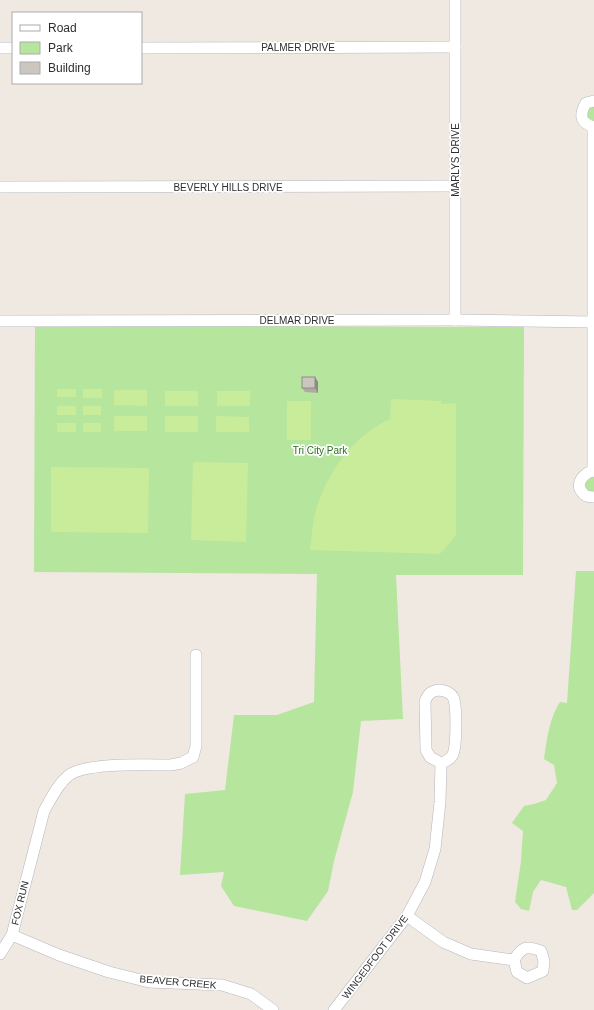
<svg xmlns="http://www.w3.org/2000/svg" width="594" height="1010" viewBox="0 0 594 1010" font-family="Arial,sans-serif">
<rect width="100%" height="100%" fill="#efe9e1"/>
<!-- green -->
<g fill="#b6e59e">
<polygon points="594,106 594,121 588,118 587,111 590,107"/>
<polygon points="35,326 524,327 523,575 396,575 403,719 361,721 353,792 334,861 328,891 307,921 234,906 221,886 224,872 180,875 185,794 225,790 234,715 277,715 314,702 317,574 34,572"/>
<path d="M 591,477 L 594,477 L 594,492 L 588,491 C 583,485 586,481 591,477 Z"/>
<path d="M 576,571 L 594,571 L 594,893 L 577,910 L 572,910 L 566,887 L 541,880 L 533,892 L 529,911 L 521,909 L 515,902 L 521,861 L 523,831 L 512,823 L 524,806 L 534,804 L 546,800 L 557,783 L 554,765 L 544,759 C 547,739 549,719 560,702 L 567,703 Z"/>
</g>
<!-- pitch -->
<g fill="#c9ec9a">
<rect x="57" y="389" width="19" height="8"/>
<rect x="83" y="389" width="19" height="9"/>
<polygon points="114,390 147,390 147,406 114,405"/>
<rect x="165" y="391" width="33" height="15"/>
<rect x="217" y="391" width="33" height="15"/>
<path d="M 391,399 L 441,401 L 441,404 L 456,403 L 456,535 L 440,554 L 310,550 C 312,537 312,523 316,510 C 328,471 352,437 390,419 Z"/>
<rect x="287" y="401" width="24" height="39"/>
<rect x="57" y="406" width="19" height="9"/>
<rect x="83" y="406" width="18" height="9"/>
<rect x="114" y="416" width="33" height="15"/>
<rect x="165" y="416" width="33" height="16"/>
<polygon points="216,416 249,417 249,432 216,432"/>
<rect x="57" y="423" width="19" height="9"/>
<rect x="83" y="423" width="18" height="9"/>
<polygon points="193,462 248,463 246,542 191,540"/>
<polygon points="51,467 149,468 148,533 51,532"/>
</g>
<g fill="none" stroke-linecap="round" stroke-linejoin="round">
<defs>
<g id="minor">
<polyline points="455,0 455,320"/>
<polyline points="0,48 13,48"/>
<polyline points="141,48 455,47"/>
<path d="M 594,101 L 586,103 C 579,115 580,123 594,127"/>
<polyline points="0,187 455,186"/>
<polyline points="0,321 455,320 593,322"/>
<polyline points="593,471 593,127"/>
<path d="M 594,471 C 585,472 574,483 582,492 C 584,496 590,497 594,497"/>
<path d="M 440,690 C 445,691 450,692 453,697 C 457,705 457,749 452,756 C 450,759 444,762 441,763 L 430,757 L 426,750 L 425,702 C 428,693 431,691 440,690 Z"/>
<path d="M 407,916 L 443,942 L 471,954 L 514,960 L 517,972 L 527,978 L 543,971 L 544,961 L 541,951 C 526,945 522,947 514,960"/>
<polyline points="12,935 59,955 109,972 149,982 222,985 251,994 273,1010"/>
<path d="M 0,954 L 12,935 L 44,811 C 51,799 57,785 68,776 C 84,762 148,765 171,765 L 181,763 L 193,757 L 196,746 L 196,655"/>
<polyline points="334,1010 407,916 425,882 435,849 440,802 441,763"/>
</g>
</defs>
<!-- minor casing -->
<use href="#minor" stroke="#b4b7c1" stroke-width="12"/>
<!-- minor -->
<use href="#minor" stroke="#fff" stroke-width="11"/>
</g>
<!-- wall -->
<polygon fill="#afaba4" points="315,377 318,382 318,393 305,392 302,388"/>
<!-- shaded-wall -->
<polygon fill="#8e8b86" points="315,377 318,382 318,393 315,388"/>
<!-- building -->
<rect fill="#cbc7bf" stroke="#8e8b86" x="302" y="377" width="13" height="11"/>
<g text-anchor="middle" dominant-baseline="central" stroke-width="3.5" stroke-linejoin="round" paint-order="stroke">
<!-- street labels -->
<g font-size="10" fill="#2e2e2e" stroke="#fff">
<text x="298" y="47">PALMER DRIVE</text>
<text transform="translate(455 160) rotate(-90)">MARLYS DRIVE</text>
<text x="228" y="187">BEVERLY HILLS DRIVE</text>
<text x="297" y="320">DELMAR DRIVE</text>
<text transform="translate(20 903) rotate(-76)">FOX RUN</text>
<text transform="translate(375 957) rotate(-53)">WINGEDFOOT DRIVE</text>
<text transform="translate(178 982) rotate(5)">BEAVER CREEK</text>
</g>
<!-- park labels -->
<g font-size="10" fill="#2c6e1b" stroke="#fff">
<text x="320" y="450">Tri City Park</text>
</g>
</g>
<!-- legend -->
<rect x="12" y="12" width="130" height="72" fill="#ffffff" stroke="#ababab"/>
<rect x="20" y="25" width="20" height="6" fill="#ffffff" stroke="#ababab"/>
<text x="48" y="32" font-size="12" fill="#2e2e2e">Road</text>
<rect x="20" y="42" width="20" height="12" fill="#b6e59e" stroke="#ababab"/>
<text x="48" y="52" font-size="12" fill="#2e2e2e">Park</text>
<rect x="20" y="62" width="20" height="12" fill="#cbc7bf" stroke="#ababab"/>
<text x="48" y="72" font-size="12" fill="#2e2e2e">Building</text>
</svg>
